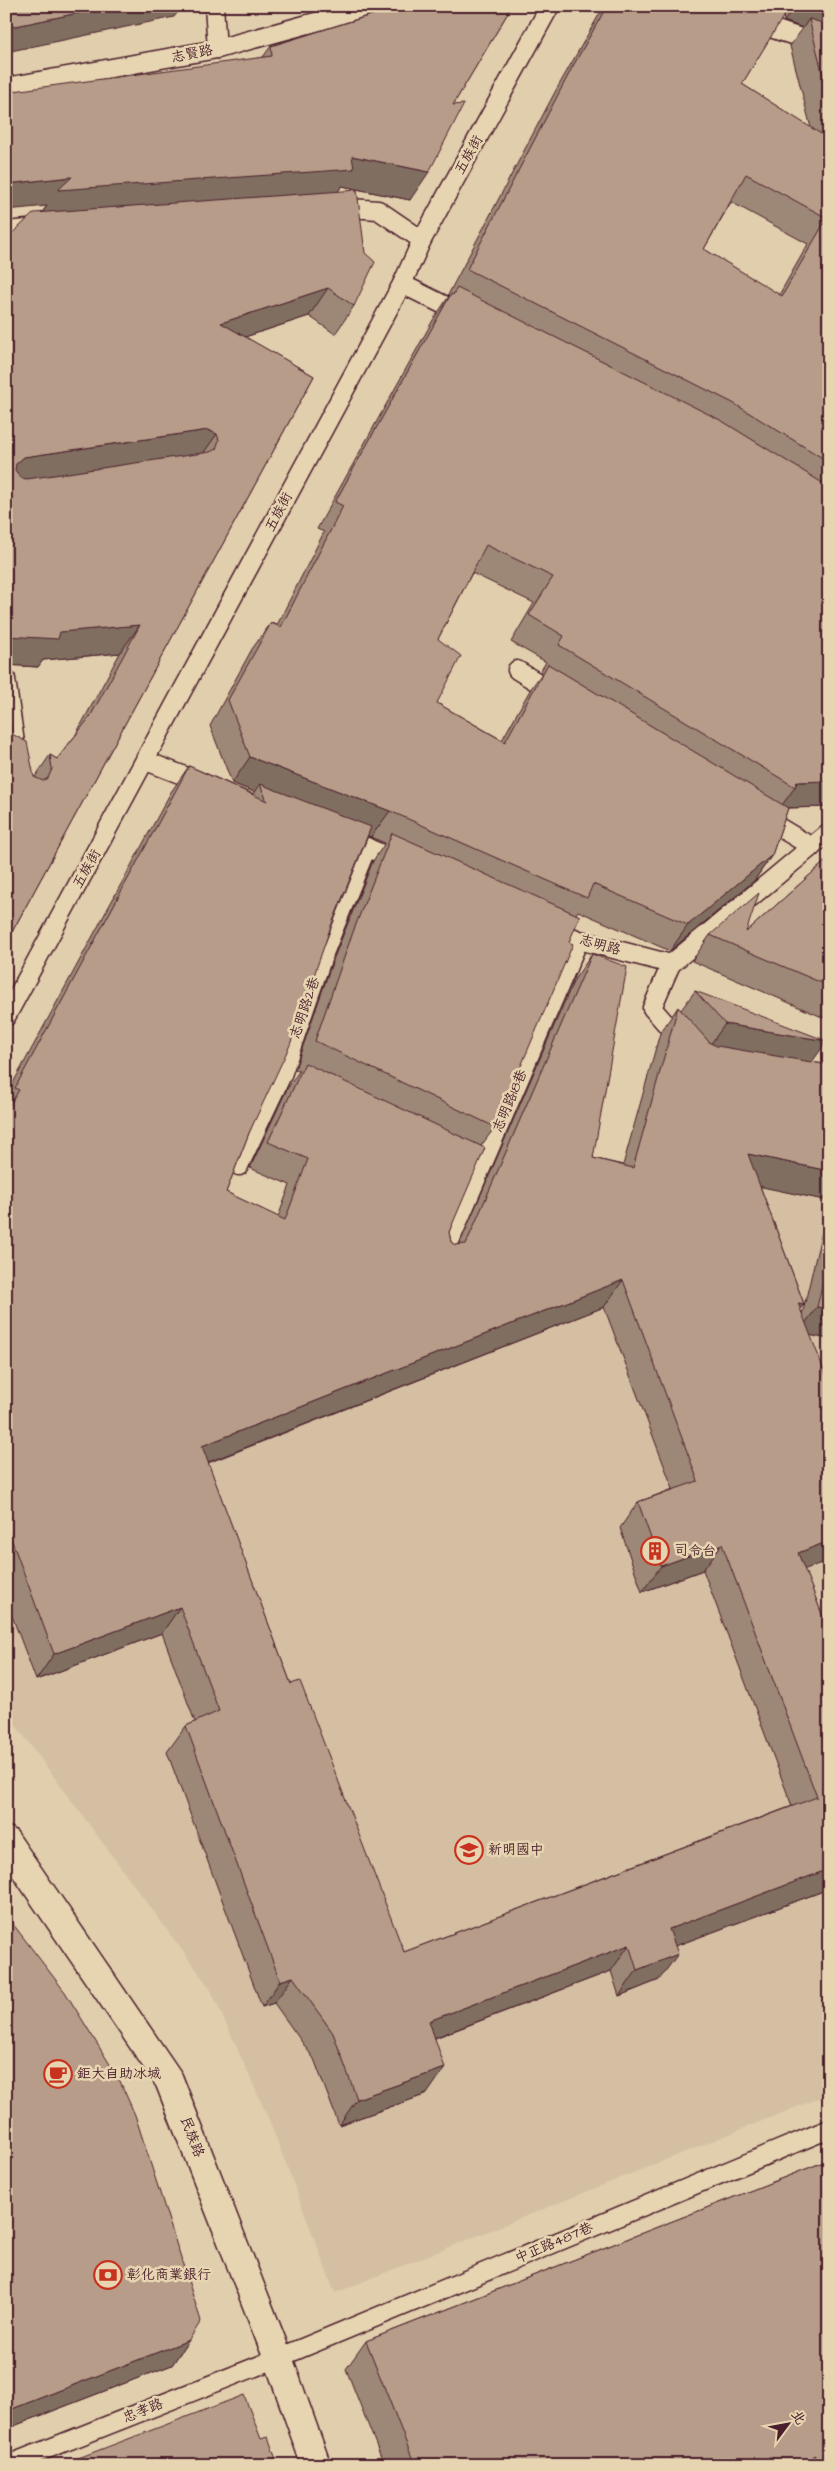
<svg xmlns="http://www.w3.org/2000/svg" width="835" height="2471" viewBox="0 0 835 2471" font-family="'Architects Daughter','LXGW WenKai TC',sans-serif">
<rect width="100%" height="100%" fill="#e1cead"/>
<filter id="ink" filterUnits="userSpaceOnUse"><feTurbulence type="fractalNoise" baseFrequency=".02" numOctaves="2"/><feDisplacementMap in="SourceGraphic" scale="10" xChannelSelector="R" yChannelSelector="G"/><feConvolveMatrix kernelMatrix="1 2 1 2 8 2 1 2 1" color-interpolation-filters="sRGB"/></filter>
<g filter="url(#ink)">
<!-- built -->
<polygon fill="#d4bfa2" points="741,1182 829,1202 829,2094 335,2293 270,2122 210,1988 6,1712 6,1472"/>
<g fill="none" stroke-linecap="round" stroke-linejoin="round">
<defs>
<g id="service">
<polyline points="214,6 217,49"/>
<polyline points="716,6 758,24 829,47"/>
<polyline points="6,87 217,49 374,6"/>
<polyline points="337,207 378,210 422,240"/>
<polyline points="6,231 39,228"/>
<polyline points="402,284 464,315"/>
<polyline points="517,670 555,693"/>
<polyline points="6,679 17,757"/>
<polyline points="146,761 203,783"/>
<polyline points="762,817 812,847"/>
<polyline points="342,837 401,862"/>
<polyline points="550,928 579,940 671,964 829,832"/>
<polyline points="671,964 652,1008 682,1042"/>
<polyline points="6,1017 402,284 422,240 550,6"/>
<polyline points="239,1166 282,1075 323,956 367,847"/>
<polyline points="441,1262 579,940"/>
<polyline points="7,2465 278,2358 829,2129"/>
</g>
<polyline id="secondary" points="6,1841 169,2080 278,2358 316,2465"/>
</defs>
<!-- service casing -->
<use href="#service" stroke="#4a1f2b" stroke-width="21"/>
<!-- secondary casing -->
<use href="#secondary" stroke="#4a1f2b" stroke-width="31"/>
<!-- service -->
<use href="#service" stroke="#e7d5b2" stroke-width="18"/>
<!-- secondary -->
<use href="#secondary" stroke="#e7d5b2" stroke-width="28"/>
</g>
<!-- wall -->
<g fill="#9d8776" stroke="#4a1f2b" fill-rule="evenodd">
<polygon points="377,6 512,6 453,105 410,200 342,186 338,191 354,306 335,334 309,316 245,337 314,376 6,943 12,734 34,777 35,777 50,755 57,759 75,736 120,653 43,660 38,667 6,665 6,239 42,212 47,206 263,57 271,46 370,15"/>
<path d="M 604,6 L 829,6 L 829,807 L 788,808 L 772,855 L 754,881 L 670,951 L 578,911 L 576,914 L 569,942 L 495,1127 L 481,1146 L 449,1232 L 451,1242 L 455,1245 L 459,1245 L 574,980 L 592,954 L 593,1158 L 623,1165 L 660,1033 L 678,1007 L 681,1010 L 695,991 L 812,1062 L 824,1064 L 829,1053 L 829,1201 L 760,1186 L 804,1304 L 800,1309 L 802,1315 L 829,1202 L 829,1339 L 810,1335 L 804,1569 L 829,1632 L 829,1897 L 826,1890 L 675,1946 L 659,1980 L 619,1996 L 611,1971 L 435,2038 L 427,2094 L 339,2125 L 314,2059 L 274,2003 L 262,2007 L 167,1752 L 186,1726 L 195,1722 L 162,1633 L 36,1680 L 6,1600 L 6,1096 L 171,792 L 189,766 L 253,794 L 254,792 L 232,783 L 210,726 L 252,649 L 271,623 L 277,625 L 324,532 L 317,529 L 433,320 L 449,296 L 448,295 L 555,92 ZM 783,16 L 784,21 L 803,28 L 790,46 L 811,128 L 742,84 ZM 731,202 L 808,244 L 779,295 L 704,249 ZM 472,573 L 534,603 L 511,642 L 546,662 L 540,672 L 542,673 L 530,690 L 502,740 L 437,703 L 438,639 ZM 368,836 L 385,843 L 373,861 L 333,960 L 295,1069 L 299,1071 L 287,1089 L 250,1168 L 290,1185 L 278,1217 L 226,1192 L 249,1133 ZM 604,1307 L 673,1489 L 638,1502 L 620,1528 L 642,1592 L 703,1570 L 792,1806 L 404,1952 L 291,1684 L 208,1463 Z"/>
<polygon points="829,858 829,1020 692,961 710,935 746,932"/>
<polygon points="6,1915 189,2340 172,2365 6,2429"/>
<polygon points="829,2160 829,2465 384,2465 346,2369 366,2341"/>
</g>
<!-- shaded-wall -->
<g fill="#806e60" stroke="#4a1f2b">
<polygon points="112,6 183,6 174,17 6,52 6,28"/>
<polygon points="745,6 788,6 778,19"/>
<polygon points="795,6 829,6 829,37 809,19 803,28 784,21"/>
<polygon points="352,156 429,172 410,200 342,186 334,197 38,218 47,206 6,210 6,184 72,177"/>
<polygon points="328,288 309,316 202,351 221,323"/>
<polygon points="208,430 217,434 197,462 6,485 16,464 24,457"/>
<polygon points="140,625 120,653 43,660 38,667 6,665 6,636"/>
<polygon points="250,757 390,811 371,837 265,796 260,784 254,792 232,783"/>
<polygon points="829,781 829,807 780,808 795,787 797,782"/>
<polygon points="772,855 754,881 670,951 688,925"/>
<polygon points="725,1024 827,1041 807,1069 705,1052"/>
<polygon points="748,1154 829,1171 829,1201 729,1180"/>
<polygon points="623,1280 604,1307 183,1472 202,1446"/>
<polygon points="798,1303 804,1304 785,1330"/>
<polygon points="817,1307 829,1309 829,1339 798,1333"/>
<polygon points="829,1541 829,1560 780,1579 798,1553"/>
<polygon points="722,1544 703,1570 642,1592 661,1566"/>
<polygon points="180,1607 162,1633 36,1680 54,1654"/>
<polygon points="829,1869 829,1886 826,1890 651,1955 669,1929"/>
<polygon points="629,1945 611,1971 410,2047 429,2021"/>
<polygon points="678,1954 659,1980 619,1996 637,1970"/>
<polygon points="293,1977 274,2003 262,2007 280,1981"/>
<polygon points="445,2068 427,2094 339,2125 357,2099"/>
<polygon points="189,2340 172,2365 6,2429 6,2417 12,2409"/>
<polygon points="816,2455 809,2465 798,2465"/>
</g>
<!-- building -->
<g fill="#b79d89" stroke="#4a1f2b" fill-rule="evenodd">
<polygon points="6,6 112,6 6,28"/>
<polygon points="390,6 512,6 453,105 464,104 429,172 352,156 354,169 58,190 72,177 6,184 6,92 272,56 271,46 391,9"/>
<path d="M 607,6 L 771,6 L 786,12 L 742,84 L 829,139 L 829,462 L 733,403 L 467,269 L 573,66 ZM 746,174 L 827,218 L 782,296 L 704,249 Z"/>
<polygon points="809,19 829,25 829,99"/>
<path d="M 357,190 L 365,253 L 375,262 L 354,306 L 328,288 L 221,323 L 314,376 L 6,943 L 6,674 L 12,734 L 27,742 L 34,777 L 43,781 L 48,778 L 52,769 L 50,755 L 57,759 L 90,717 L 140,625 L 60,632 L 58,639 L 6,636 L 6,239 L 34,213 ZM 208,430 L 217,434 L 219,440 L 216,449 L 210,452 L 27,479 L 21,478 L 15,470 L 16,464 L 24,457 Z"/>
<polygon points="457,288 722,421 829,487 829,781 797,782 795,787 559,645 564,636 529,615 553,577 486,545 438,639 461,656 437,703 505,742 548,664 788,808 772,855 688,925 593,884 587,898 390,811 250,757 228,700 271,623 281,627 343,506 335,502 451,294 453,295"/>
<path d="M 189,766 L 267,801 L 260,784 L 371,827 L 331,926 L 290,1045 L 249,1133 L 226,1192 L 285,1220 L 308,1159 L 268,1142 L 305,1063 L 485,1148 L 449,1232 L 451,1242 L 455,1245 L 466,1244 L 592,954 L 627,967 L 593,1158 L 633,1168 L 678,1007 L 710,1043 L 717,1046 L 829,1065 L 829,1171 L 748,1154 L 804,1304 L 798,1303 L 829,1383 L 829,1541 L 798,1553 L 829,1632 L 829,1869 L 669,1929 L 678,1954 L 637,1970 L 629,1945 L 429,2021 L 445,2068 L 357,2099 L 333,2033 L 293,1977 L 280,1981 L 186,1726 L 219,1711 L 180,1607 L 54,1654 L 6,1525 L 6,1111 L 19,1090 L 15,1088 ZM 623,1280 L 698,1481 L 638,1502 L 661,1566 L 722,1544 L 817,1797 L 404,1952 L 300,1681 L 291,1684 L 202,1446 Z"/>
<polygon points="392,833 580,916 569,942 573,944 495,1127 315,1041 353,932"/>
<polygon points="829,858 829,986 710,935 759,893 746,932"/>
<polygon points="695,991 827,1041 725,1024"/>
<polygon points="829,1255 829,1309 817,1307"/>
<polygon points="6,1915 65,1992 119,2079 135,2115 201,2321 189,2340 12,2409 6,2406"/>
<polygon points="829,2160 829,2465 814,2465 816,2455 798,2465 415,2465 366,2341"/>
<polygon points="244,2395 261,2439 268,2437 278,2465 60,2465"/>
</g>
</g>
<!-- icons -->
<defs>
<symbol id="building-ring" viewBox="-11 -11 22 22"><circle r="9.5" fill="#e7d5b2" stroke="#c8321e" stroke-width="1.5"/><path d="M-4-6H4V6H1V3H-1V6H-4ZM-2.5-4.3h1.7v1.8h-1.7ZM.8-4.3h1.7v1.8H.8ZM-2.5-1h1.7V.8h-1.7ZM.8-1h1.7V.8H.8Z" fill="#c8321e"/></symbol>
<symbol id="school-ring" viewBox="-11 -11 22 22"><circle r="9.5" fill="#e7d5b2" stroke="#c8321e" stroke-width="1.5"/><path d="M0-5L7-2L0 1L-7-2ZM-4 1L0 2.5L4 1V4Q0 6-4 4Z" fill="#c8321e"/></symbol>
<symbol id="cafe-ring" viewBox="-11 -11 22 22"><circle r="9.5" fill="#e7d5b2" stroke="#c8321e" stroke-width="1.5"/><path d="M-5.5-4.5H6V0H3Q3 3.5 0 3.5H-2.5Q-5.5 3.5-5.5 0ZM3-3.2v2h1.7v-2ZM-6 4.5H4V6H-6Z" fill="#c8321e"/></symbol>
<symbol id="bank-ring" viewBox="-11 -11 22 22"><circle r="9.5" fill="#e7d5b2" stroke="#c8321e" stroke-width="1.5"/><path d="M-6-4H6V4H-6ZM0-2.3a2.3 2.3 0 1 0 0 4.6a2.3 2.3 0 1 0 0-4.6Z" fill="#c8321e"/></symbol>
</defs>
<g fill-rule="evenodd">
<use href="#building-ring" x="639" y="1535" width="32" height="32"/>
<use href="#school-ring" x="453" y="1834" width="32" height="32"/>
<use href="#cafe-ring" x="42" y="2058" width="32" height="32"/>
<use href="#bank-ring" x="92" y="2259" width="32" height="32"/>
</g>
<g text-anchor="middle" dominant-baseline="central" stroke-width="5" stroke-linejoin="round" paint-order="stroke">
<!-- street labels -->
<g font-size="14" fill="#4a1f2b" stroke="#e7d5b2">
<text transform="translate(192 54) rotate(-11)">志賢路</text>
<text transform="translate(469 155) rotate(-61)">五族街</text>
<text transform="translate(279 512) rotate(-62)">五族街</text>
<text transform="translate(87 869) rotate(-61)">五族街</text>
<text transform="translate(600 945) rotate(16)">志明路</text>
<text transform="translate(305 1008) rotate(-71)">志明路2巷</text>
<text transform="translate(510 1101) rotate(-67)">志明路18巷</text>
<text transform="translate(192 2137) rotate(69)">民族路</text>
<text transform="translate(554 2243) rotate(-23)">中正路487巷</text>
<text transform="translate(143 2411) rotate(-22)">忠孝路</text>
</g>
<!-- poi labels -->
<g font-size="14" fill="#4a1f2b" stroke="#e7d5b2" text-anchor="start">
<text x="674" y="1551">司令台</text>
<text x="488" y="1850">新明國中</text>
<text x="77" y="2074">鉅大自助冰城</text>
<text x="127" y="2275">彰化商業銀行</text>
</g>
</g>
<!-- margin -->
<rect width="835" height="2471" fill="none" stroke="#e7d5b2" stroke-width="25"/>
<rect x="12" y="12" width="810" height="2446" fill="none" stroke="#4a1f2b" stroke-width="2" filter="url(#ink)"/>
<!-- north arrow -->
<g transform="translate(788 2424) rotate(58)" stroke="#e7d5b2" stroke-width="4" paint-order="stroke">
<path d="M0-4L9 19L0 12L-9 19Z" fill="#4a1f2b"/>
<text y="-8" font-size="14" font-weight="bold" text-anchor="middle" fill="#4a1f2b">北</text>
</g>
</svg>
